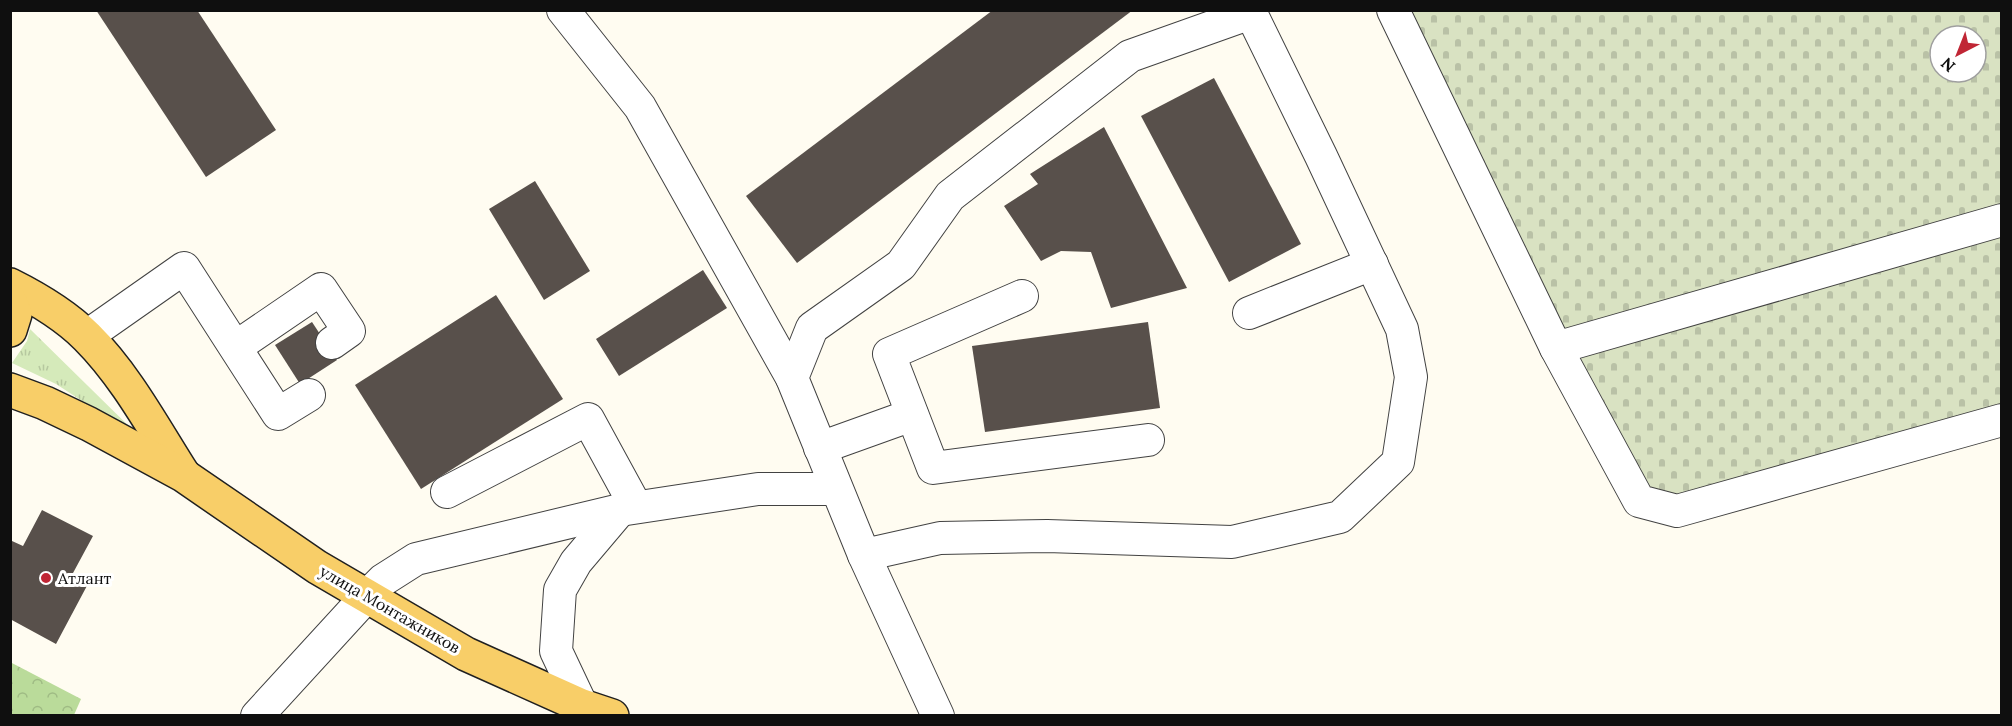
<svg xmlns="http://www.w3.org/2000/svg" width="2012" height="726" viewBox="0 0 2012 726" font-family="Lora,serif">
<defs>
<pattern id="grass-tufts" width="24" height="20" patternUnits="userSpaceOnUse" patternTransform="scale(1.5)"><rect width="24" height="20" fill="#d5eaba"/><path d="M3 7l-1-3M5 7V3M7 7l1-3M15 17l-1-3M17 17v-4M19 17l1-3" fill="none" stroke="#b6c89f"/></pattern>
<pattern id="forest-crowns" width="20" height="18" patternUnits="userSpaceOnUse" patternTransform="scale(1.5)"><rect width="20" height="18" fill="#badb9a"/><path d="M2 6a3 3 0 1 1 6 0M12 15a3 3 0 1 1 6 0" fill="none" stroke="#9fbb84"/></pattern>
<pattern id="cemetery-stones" width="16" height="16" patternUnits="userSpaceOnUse" patternTransform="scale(1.5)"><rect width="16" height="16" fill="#d9e2c2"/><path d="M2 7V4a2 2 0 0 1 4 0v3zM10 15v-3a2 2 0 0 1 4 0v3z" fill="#b9c1a6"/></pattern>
</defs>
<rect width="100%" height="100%" fill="#fffcf1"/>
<!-- grass -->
<polygon fill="url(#grass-tufts)" points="30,329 144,441 56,384 12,363 27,341"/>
<!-- forest -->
<polygon fill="url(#forest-crowns)" points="10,662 81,699 74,715 11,715"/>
<!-- cemetery -->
<path fill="url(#cemetery-stones)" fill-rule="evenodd" d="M 1399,11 L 2001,11 L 2001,419 L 1643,515 ZM 1940,36 L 1976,36 L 1976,72 L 1940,72 Z"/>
<!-- building -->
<g fill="#58504b">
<polygon points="96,10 197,10 276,130 206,177"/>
<polygon points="993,10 1133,10 797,263 746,196"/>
<polygon points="1214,78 1301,244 1229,282 1141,116"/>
<polygon points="1104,127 1187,288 1111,308 1091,252 1061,251 1041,261 1004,206 1038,184 1030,174"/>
<polygon points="535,181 590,271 544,300 489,209"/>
<polygon points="703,270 727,308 619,376 596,339"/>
<polygon points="496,295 563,399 421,489 355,385"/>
<polygon points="312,322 337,360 300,384 275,345"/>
<polygon points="1148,322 1160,408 985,432 972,346"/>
<polygon points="42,510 93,536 73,573 89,582 56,644 10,619 10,545 12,541 23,546"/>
</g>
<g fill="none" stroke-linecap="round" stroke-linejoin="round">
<defs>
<g id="minor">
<polyline points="563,10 640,107 792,378"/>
<polyline points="1393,10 1556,348 2002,220"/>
<polyline points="1022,296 889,354 933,468 1148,440"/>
<polyline points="1249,313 1372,264"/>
<polyline points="87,336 184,268 278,414 309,395"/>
<polyline points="236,347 321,289 349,331 332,343"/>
<polyline points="1556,348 1639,501 1677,511 2002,420"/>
<polyline points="820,448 912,415"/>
<polyline points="447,492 588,419 636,507"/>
<polyline points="864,555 940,538 1047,536 1232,542 1340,517 1398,462 1411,377 1402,329 1321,156 1251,13"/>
<polyline points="582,706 556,651 560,590 576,562 620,510"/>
<polyline points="257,716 366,597 383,580 416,559 620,510 758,489 836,489"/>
<polyline points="938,716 864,555 792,378 812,328 901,265 950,196 1130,56 1251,13 1250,10"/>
</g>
<g id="major">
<path d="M 10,285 C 38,299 65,315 87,337 C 126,376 153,427 183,474"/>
<polyline points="10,301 15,314 10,330"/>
<polyline points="10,390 45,403 89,424 183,475 317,567 466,654 582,706 612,716"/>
</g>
</defs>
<!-- minor casing -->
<use href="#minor" stroke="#424242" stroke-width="34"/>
<!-- major casing -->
<use href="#major" stroke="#202020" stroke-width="36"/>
<!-- minor -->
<use href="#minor" stroke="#fff" stroke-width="32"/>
<!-- major -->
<use href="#major" stroke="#f8ce68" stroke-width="33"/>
</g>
<!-- markers -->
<circle fill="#c02635" stroke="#fff" stroke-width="2" cx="46" cy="578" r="6"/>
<g text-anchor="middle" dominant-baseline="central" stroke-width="6" stroke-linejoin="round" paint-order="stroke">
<!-- poi labels -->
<g font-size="16" fill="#0f0f0f" stroke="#fff" text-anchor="start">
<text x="58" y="578">Атлант</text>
</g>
<!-- street labels -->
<g font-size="16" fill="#0f0f0f" stroke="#fff">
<text transform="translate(390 609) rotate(30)">улица Монтажников</text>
</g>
</g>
<!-- border -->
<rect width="2012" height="726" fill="none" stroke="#0f0f0f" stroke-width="24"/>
<!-- north arrow -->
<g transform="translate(1958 54) rotate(222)"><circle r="28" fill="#ffffff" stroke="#9f9f9f" stroke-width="1.5"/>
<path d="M0-4.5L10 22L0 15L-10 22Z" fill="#c02635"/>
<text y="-9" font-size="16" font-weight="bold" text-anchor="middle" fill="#0f0f0f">N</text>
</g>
</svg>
